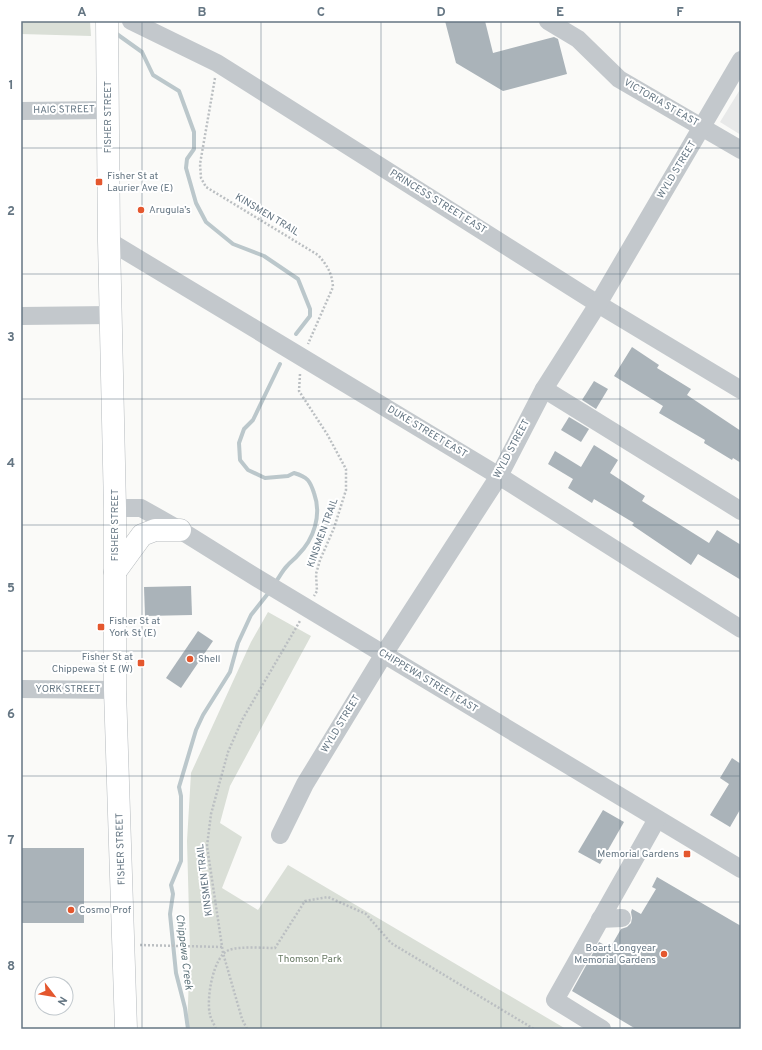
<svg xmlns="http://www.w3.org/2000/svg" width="762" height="1050" viewBox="0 0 762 1050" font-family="Overpass,sans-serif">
<rect width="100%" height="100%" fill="#fafaf8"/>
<!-- built -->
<polygon fill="#e8e9e9" points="741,88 741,135 720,122"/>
<!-- green -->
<g fill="#dadfd7">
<polygon points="21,21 90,21 91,36 21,34"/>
<polygon points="268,612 311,636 230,786 220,823 242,837 222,888 258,910 288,865 566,1029 187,1029 190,951 187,841 191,773 251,642"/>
</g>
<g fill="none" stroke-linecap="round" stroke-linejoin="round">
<!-- stream -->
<g stroke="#bbc7cb" stroke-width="4">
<polyline points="114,32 142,52 153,75 179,91 194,132 194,149 187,159 186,168 196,203 206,222 233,244 264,256 298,279 310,309 310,316 296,334"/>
<path d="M 275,583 C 279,578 282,571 287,566 C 290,562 295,559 298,555 C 314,539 322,515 314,493 C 310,481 308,477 294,473 L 288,476 L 265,478 L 248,470 L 240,460 L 239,443 L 244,429 L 253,420 L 280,364"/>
<polyline points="188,1029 185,1008 176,973 170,914 173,894 171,885 181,861 181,796 179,787 196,730 203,715 230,672 238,643 251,615 270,591"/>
</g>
</g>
<!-- building -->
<g fill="#aab3b9">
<polygon points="445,21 485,21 493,53 554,37 558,39 567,74 503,91 456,63"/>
<polygon points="632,347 659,365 657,368 691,389 687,395 741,431 741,463 733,458 732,460 704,443 705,440 659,413 663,406 614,376"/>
<polygon points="594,381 608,389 596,409 582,400"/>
<polygon points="569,417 589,429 581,442 561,430"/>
<polygon points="594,445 618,460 610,473 645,496 642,501 709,543 717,530 741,545 741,580 698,554 691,565 632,525 634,523 594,499 592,503 568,488 573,479 548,464 555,451 581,467"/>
<polygon points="191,586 192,615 145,616 144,587"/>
<polygon points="198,631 213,641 181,688 166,678"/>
<polygon points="732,758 741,764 741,808 730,827 710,815 729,784 720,778"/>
<polygon points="603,810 624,822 600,864 578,852"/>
<rect x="21" y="848" width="63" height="75"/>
<polygon points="657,877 741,926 741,1029 636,1029 572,991 599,942 610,948 621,929 627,927 631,923 632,918 631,912 632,909 641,914 656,889 652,887"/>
</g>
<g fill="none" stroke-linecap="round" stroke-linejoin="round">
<defs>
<g id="major">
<polyline points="107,21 109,241 115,508 115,690 126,1029"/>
<polyline points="115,572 142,535 155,530 180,530"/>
</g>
</defs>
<!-- major casing -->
<use href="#major" stroke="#b5babe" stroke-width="23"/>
<!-- path -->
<g stroke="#bbbfc2" stroke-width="2.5" stroke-dasharray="2 2" stroke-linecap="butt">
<path d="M 215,78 L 200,164 L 201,178 L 206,187 L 318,255 C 327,265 332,273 333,287 L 308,344"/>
<polyline points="300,374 299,391 327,434 346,469 346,490 334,528 320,560 316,574 317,591 314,596"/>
<polyline points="140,945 222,947"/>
<path d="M 216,1029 C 214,1024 211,1019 210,1015 C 206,999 213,956 229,950 C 240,946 263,948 275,948 L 305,901 L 328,897 L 366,914 L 391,943 L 534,1029"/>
<polyline points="247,1029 242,1019 223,953 207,846 211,814 228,752 242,720 300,621"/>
</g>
<!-- minor -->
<g stroke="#c3c8cc" stroke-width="18">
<polyline points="131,21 217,63 598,304 741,390"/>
<polyline points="548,21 578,39 619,79 741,150"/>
<polyline points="21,111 108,110"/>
<polyline points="109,241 499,476 741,629"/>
<polyline points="21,316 111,315"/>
<polyline points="544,389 741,511"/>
<polyline points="115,508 141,508 180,530 257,578 741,869"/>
<polyline points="21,689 115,690"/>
<polyline points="280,835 305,784 384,654 499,476 544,389 598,304 741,60"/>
<polyline points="600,919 622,918"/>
<polyline points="602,1029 555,1000 657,819"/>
</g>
<!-- major -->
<use href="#major" stroke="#fff" stroke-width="22"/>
</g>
<!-- grid -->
<path fill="none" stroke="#657683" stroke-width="1" stroke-opacity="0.55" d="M 142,21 L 142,1029M 261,21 L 261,1029M 381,21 L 381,1029M 501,21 L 501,1029M 620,21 L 620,1029M 21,148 L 741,148M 21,274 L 741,274M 21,399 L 741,399M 21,525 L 741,525M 21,651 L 741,651M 21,776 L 741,776M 21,902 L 741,902"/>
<!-- markers -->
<g fill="#e4572e" stroke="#fff" stroke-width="1.5">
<rect x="95" y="178" width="8" height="8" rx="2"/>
<circle cx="141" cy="210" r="4"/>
<rect x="97" y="623" width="8" height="8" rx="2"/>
<circle cx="190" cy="659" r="4"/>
<rect x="137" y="659" width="8" height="8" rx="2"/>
<rect x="683" y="850" width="8" height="8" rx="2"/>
<circle cx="71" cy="910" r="4"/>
<circle cx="664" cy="954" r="4"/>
</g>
<g text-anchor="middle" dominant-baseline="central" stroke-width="4" stroke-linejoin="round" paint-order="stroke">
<!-- street labels -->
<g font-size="10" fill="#657683" stroke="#fff">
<text transform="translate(661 103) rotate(30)">VICTORIA ST EAST</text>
<text transform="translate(64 110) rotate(-1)">HAIG STREET</text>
<text transform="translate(108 117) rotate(-90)">FISHER STREET</text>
<text transform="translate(677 170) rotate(-59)">WYLD STREET</text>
<text transform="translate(438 202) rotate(32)">PRINCESS STREET EAST</text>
<text transform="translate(267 215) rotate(31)">KINSMEN TRAIL</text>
<text transform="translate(427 432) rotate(31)">DUKE STREET EAST</text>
<text transform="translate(512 449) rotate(-62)">WYLD STREET</text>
<text transform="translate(115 525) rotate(-90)">FISHER STREET</text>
<text transform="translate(323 533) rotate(-70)">KINSMEN TRAIL</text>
<text transform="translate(428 681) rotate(31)">CHIPPEWA STREET EAST</text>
<text x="68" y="689">YORK STREET</text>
<text transform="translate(341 724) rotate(-59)">WYLD STREET</text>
<text transform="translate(121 849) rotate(-92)">FISHER STREET</text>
<text transform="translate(205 880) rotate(-97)">KINSMEN TRAIL</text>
</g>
<!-- poi labels -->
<g font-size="10" fill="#657683" stroke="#fff" text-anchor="start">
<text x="107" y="176">Fisher St at<tspan x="107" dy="12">Laurier Ave (E)</tspan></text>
<text x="149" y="210">Arugula’s</text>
<text x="109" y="621">Fisher St at<tspan x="109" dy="12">York St (E)</tspan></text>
<text x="133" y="657" text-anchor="end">Fisher St at<tspan x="133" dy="12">Chippewa St E (W)</tspan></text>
<text x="198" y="659">Shell</text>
<text x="679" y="854" text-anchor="end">Memorial Gardens</text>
<text x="79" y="910">Cosmo Prof</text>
<text x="656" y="948" text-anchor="end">Boart Longyear<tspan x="656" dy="12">Memorial Gardens</tspan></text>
</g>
<!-- park labels -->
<g font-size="10" fill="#687a64" stroke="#fff">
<text x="310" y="959">Thomson Park</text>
</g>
<!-- water labels -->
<g font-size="11" font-style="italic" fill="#60757c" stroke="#fff">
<text transform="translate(184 952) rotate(83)">Chippewa Creek</text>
</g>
</g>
<!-- border -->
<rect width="762" height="1050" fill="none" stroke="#ffffff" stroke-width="44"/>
<!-- north arrow -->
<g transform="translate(54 996) rotate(121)"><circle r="19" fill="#ffffff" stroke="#c1c8cd"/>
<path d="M0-3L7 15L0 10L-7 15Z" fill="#e4572e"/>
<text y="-6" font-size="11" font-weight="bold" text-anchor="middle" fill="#657683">N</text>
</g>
<rect x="22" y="22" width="718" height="1006" fill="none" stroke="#657683" stroke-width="1.5"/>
<g font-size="13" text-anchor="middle" font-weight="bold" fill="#657683">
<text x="82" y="16">A</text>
<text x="202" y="16">B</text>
<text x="321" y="16">C</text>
<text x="441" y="16">D</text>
<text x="560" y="16">E</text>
<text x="680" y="16">F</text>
<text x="11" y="89">1</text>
<text x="11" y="215">2</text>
<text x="11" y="341">3</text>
<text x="11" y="467">4</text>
<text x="11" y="592">5</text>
<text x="11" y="718">6</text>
<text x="11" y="844">7</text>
<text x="11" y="970">8</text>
</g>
</svg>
